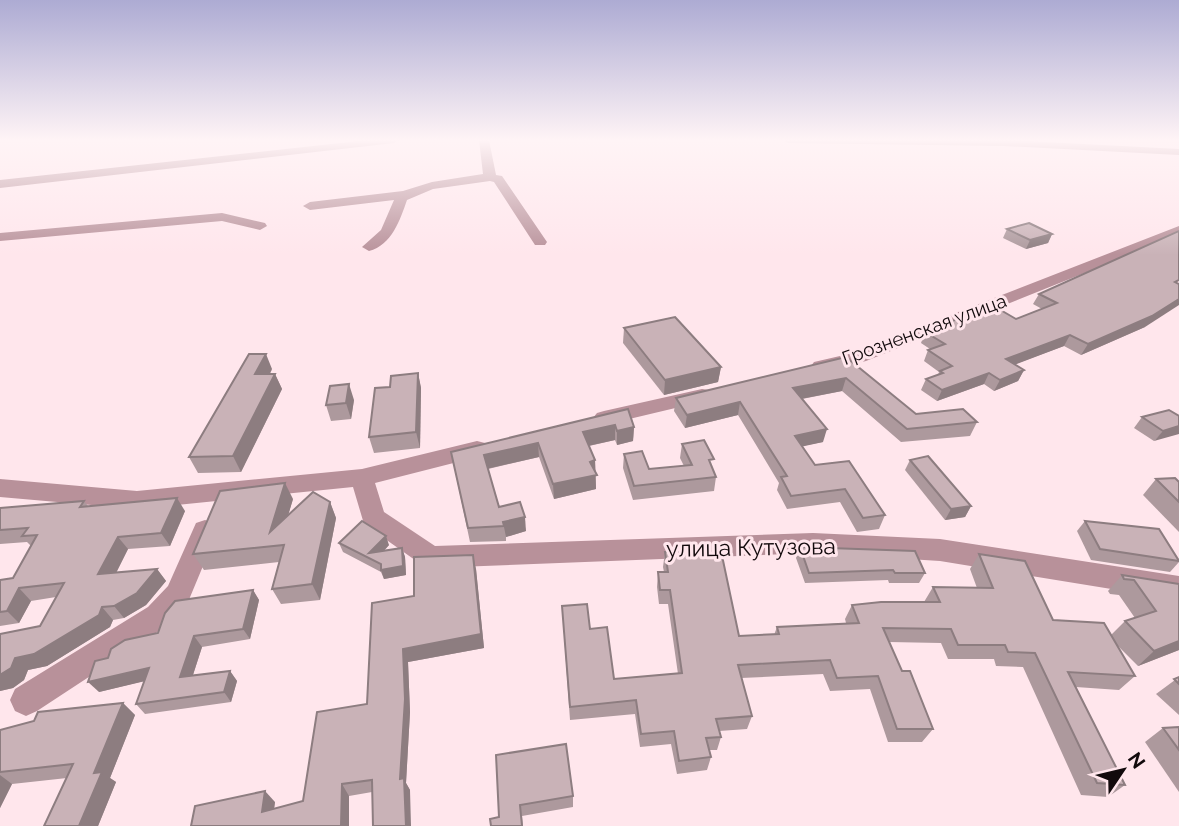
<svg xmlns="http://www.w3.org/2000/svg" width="1179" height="826" viewBox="0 0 1179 826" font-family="Raleway,sans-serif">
<rect width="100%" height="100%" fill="#ffe6ec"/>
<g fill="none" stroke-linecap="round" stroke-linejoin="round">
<!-- minor -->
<g fill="#b8919a" fill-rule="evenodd">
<polygon points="368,140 399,140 394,143 0,188 0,180"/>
<path d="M 479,140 L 489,140 L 496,175 L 502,176 L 547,242 L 545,245 L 535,245 L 494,182 L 490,181 L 433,189 L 407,200 C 400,220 392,245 369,251 L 362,247 L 381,230 L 394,200 L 310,210 L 303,206 L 310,202 L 403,191 L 432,182 L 483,174 Z"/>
<polygon points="783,140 1004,140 1179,149 1179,155 1004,146 788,143"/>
<polygon points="222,213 265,223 267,226 260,230 222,221 0,241 0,233"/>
<polygon points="1179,226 1179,235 866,361 821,372 811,366 814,362 853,353"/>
<polygon points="702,389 709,390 712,395 709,400 604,425 597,423 593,418 597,413 604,411"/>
<polygon points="477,441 485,443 488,449 485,455 375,483 384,512 435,546 813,533 940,539 1179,576 1179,600 940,561 813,553 431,568 422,565 364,524 353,487 137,509 0,497 0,479 137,491 362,469"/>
<polygon points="205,520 214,523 218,530 188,602 168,625 37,711 26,716 15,711 10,700 15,689 148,607 168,586 196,523"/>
</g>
</g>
<!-- wall -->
<g fill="#ad999d">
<polygon points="1007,229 1052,234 1048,243 1026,249 1003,238"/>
<polygon points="1039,294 1145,327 1081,355 1064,346 1015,364 1024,370 1018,381 994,391 984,384 937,401 921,390 926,379 938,375 939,372 924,361 928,350 930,349 921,343 925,332 1016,319 1042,309 1033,304"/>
<polygon points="624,328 721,367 718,382 664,395 623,343"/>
<polygon points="846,357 916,414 977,422 970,436 901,442 842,391 802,399 823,442 802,446 815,465 885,515 879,529 857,532 840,502 787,509 777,490 779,483 738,415 685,428 674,411 676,398"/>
<polygon points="272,369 270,374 275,374 282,389 241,472 198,473 189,457"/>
<polygon points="418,373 421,388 420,448 374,453 369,437 390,387"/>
<polygon points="354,400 351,419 331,421 326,405"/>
<polygon points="628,409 634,427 633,441 617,445 615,440 589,446 595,460 596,489 554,499 539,457 488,469 499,507 526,531 506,537 506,541 470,542 451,452"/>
<polygon points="1179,416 1154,441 1134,428 1142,417"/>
<polygon points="682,444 712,468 716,477 714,491 633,500 623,468 624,454 649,469 684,466 680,458"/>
<polygon points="910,460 971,506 965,517 945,520 905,470"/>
<polygon points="1156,479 1179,482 1179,532 1143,495"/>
<polygon points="293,499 288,515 330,502 336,518 320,600 281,604 272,589 279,562 204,570 193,554"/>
<polygon points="84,501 88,506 185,511 170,546 128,549 116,573 157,569 166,581 146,605 124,618 113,620 110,627 47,666 28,670 24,680 13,688 0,691 0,634 40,626 56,597 31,601 19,623 0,626 0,580 13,578 31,546 27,542 0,544 0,508"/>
<polygon points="1085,521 1179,559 1179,562 1170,572 1091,560 1077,531"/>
<polygon points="339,543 389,545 384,551 402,548 405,557 406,575 384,579 381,572 343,552"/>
<polygon points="800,547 925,573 919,583 889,583 888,580 805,583 796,558"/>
<polygon points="665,552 739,636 774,635 777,627 846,623 845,619 852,605 924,602 933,587 977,588 970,569 979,554 1053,620 1111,635 1125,621 1135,618 1119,595 1110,594 1108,591 1122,575 1179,584 1179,650 1138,666 1115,643 1135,676 1119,690 1076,687 1125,785 1108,797 1081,795 1023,667 996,666 994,659 948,659 941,643 889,642 902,671 933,729 922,742 888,742 870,689 830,691 823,674 741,678 752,716 747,729 719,731 721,737 717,750 709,750 711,757 707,770 677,774 671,744 640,747 635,714 570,720 562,606 590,629 614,679 678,674 668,604 659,604 657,587 658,572 664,572 663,567"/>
<polygon points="476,569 484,648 408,662 410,712 406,783 410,790 372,792 349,796 349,826 191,826 275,802 274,809 303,801 367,704"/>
<polygon points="253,590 259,600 250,639 202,647 193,675 230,671 237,681 231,702 145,714 136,704 144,681 99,692 108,658 158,633"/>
<polygon points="1179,677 1179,715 1156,694"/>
<polygon points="123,703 135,715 110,778 116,782 98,826 44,826 67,778 12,784 0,808 0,730"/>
<polygon points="1179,727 1179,792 1145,742 1163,728"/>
<polygon points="496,755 573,796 573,807 522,816 523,826 491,826 499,817"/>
</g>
<!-- shaded-wall -->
<g fill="#8d7d80">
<polygon points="1052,234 1048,243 1026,249 1030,240"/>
<polygon points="1179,299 1179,305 1145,327 1081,355 1088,344"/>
<polygon points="1070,335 1064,346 1001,370 1006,359"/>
<polygon points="266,354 272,369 261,390 255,374"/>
<polygon points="721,367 718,382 664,395 665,380"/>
<polygon points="1024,370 1018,381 994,391 1000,380"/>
<polygon points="418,373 421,388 420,448 416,432"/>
<polygon points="989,373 984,384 937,401 942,390"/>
<polygon points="275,374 282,389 241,472 233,456"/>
<polygon points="846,378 842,391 790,401 793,388"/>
<polygon points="349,384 354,400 351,419 346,403"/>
<polygon points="740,402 738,415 685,428 687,415"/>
<polygon points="615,425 615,440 583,447 583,432"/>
<polygon points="1179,426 1179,434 1154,441 1163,431"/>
<polygon points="634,427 633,441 617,445 617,431"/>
<polygon points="827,429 823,442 791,449 795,436"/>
<polygon points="538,443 539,457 486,469 484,455"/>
<polygon points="595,460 596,489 554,499 553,484 590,462"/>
<polygon points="285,483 293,499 279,546 270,532"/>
<polygon points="177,498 185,511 170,546 161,533"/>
<polygon points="330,502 336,518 320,600 312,584"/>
<polygon points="971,506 965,517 945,520 951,509"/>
<polygon points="525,517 526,531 506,537 503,522"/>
<polygon points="386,536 389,545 374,561 369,553"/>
<polygon points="118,537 128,549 109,587 98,574"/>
<polygon points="402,548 405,557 406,575 384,579 381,570"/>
<polygon points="473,555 476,569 484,648 408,662 410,712 406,783 410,790 411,826 406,826 400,779 403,649"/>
<polygon points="157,569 166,581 146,605 124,618 114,606"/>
<polygon points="19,588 31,601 19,623 7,611"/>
<polygon points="253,590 259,600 250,639 243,629"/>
<polygon points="102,607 113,620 110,627 47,666 28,670 24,680 13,688 0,691 0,675 15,658"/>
<polygon points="194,636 202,647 189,687 180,677"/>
<polygon points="1179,641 1179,650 1138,666 1154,651"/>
<polygon points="149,668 158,678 99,692 88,682"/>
<polygon points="230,671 237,681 231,702 224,692"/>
<polygon points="123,703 135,715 110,778 116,782 98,826 79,826 94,773"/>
<polygon points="0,775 12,784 0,808"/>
<polygon points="342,784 349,796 349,826 341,826"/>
<polygon points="265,791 275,802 272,823 262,812"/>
</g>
<!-- building -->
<g fill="#c9b2b7" stroke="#8d7d80" stroke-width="2">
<polygon points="1029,223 1052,234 1030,240 1007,229"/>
<polygon points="1179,231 1179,280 1175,282 1179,284 1179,299 1152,316 1088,344 1070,335 1006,359 1024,370 1000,380 989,373 942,390 926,379 943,373 940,371 952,366 928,350 945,344 925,332 992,305 1016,319 1057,303 1039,294"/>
<polygon points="675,317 721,367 665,380 624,328"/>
<polygon points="249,354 266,354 255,374 275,374 233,456 189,457"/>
<polygon points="846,357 916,414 963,409 977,422 907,429 846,378 793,388 827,429 795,436 815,465 849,461 885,515 863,518 845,489 791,496 781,477 787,476 740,402 687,415 676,398"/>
<polygon points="418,373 416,432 369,437 375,388 390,387 391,376"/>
<polygon points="349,384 346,403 326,405 330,386"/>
<polygon points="628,409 634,427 617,431 615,425 583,432 595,460 590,462 597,475 553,484 538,443 484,455 499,507 520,502 525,517 503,522 504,526 468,528 451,452"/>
<polygon points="1169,410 1179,416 1179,426 1163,431 1142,417"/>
<polygon points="704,440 714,459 709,460 716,477 634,486 624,454 642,451 649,469 692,465 682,444"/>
<polygon points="928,456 971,506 951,509 910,460"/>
<polygon points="1175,478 1179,482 1179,502 1156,479"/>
<polygon points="285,483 270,532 313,492 330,502 312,584 272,589 284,545 193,554 220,491"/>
<polygon points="177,498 161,533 118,537 98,574 157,569 137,593 114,606 102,607 99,615 34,654 15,658 11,668 0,675 0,634 40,626 64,583 19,588 7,611 0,612 0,580 13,578 37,535 22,536 28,528 0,530 0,508 84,501 80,507"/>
<polygon points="362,521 386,536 369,553 402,548 403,566 381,570 381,564 339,543"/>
<polygon points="1085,521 1159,529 1179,561 1100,549"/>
<polygon points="800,547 915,551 925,573 895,573 893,570 809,573"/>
<polygon points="721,551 739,636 779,634 777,627 859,623 852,605 881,602 940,602 933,587 993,588 979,554 1025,561 1053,620 1104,623 1135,676 1068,672 1125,785 1097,783 1035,653 1008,652 1005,645 958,645 951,629 883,628 902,671 910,671 933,729 897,729 878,676 837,678 830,660 738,665 752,716 716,719 721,737 706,738 711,757 679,761 674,731 641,734 636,700 570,707 562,606 587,604 590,629 607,627 614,679 682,673 670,590 660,590 658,572 668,572 665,552"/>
<polygon points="473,555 481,634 403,649 405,699 400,779 404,778 406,826 373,826 372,780 342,784 341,826 191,826 195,806 265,791 262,812 303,801 317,712 367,704 372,603 414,596 414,557"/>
<polygon points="1122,575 1179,584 1179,641 1154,651 1125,621 1156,611 1134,580 1124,579"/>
<polygon points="253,590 243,629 194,636 180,677 230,671 224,692 136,704 149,668 88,682 95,661 108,658 111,649 125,640 158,633 165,613 175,601"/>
<polygon points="1179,677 1179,684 1174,679"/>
<polygon points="123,703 94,773 102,772 79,826 44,826 73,764 0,772 0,730 34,721 38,712"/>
<polygon points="1179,727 1179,750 1163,728"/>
<polygon points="566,744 573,796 520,805 522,826 491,826 490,819 499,817 496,755"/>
</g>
<!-- sky -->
<linearGradient id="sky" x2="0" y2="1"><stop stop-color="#adabd3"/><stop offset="0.55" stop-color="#fff4f6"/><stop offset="1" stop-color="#fff4f6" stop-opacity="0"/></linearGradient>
<rect width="1179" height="255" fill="url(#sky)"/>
<g text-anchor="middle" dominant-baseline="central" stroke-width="6" stroke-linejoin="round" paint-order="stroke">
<!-- street labels -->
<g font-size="19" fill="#120a0c" stroke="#ffe6ec">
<text transform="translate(924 329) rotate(-20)">Грозненская улица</text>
</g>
<!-- near-street labels -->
<g font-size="23" fill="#120a0c" stroke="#ffe6ec">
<text transform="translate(751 547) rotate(-1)">улица Кутузова</text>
</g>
</g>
<!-- north arrow -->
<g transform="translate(1123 770) rotate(55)" stroke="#ffe6ec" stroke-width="5" paint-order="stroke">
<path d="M0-5L12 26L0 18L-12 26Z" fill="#120a0c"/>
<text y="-10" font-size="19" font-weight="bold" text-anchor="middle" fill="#120a0c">N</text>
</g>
</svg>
